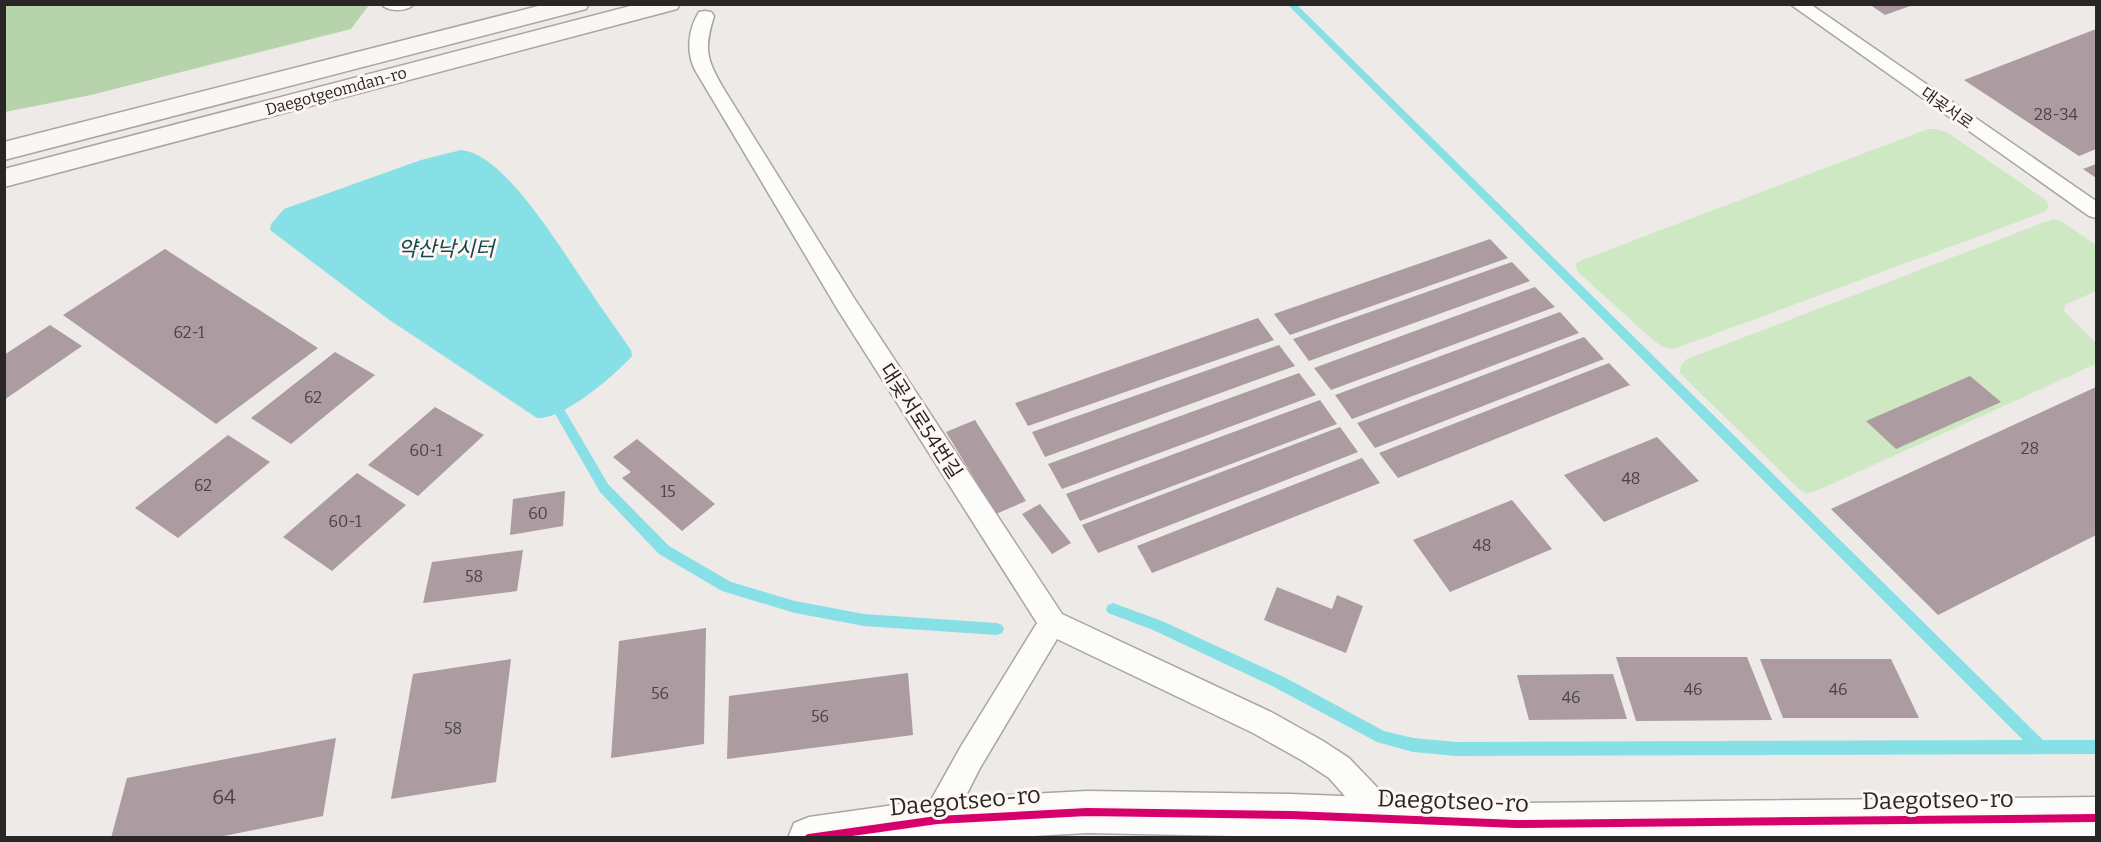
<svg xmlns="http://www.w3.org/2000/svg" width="2101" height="842" viewBox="0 0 2101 842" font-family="Bitter,'Noto Sans KR',serif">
<rect width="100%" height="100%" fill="#edeae7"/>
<!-- green -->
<g fill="#cde8c3">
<polygon points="1928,129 1936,129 1948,133 2037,194 2046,200 2049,207 2044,212 1674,349 1663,347 1653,340 1577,271 1576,264 1582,260"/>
<polygon points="2053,219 2061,221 2096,245 2096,291 2065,305 2064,311 2096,343 2096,364 1814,492 1806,493 1798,488 1680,373 1681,365 1687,359"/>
</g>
<!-- forest -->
<polygon fill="#b6d3ab" points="5,4 368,4 369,5 351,29 91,95 5,112"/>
<!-- water -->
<path fill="#87e0e6" d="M 461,150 C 504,153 560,248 584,282 C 599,305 615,327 631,350 L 632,356 C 614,376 563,420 537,418 L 388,319 L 270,230 L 271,224 L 284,209 L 421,160 Z"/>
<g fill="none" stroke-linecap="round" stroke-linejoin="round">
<!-- stream -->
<g fill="#87e0e6" fill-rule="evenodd">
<polygon points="1287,4 1296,4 2043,740 2096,740 2096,754 1456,756 1413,752 1377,742 1274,687 1153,630 1108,613 1106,609 1108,605 1113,603 1162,621 1284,677 1384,731 1413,738 1456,742 2023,740"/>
<polygon points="560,407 564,409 608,484 669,546 731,582 795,601 864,614 997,623 1002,625 1004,629 1002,633 997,635 864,626 795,613 722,591 659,554 600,492 554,412 556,409"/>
</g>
</g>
<!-- building -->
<g fill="#ac9ba1">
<polygon points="1869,4 1913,4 1913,5 1885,15"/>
<polygon points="2096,29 2096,149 2079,156 1964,80"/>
<polygon points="2096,164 2096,178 2083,169"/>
<polygon points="1490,239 1508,258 1290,335 1274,314"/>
<polygon points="165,249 318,348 216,424 63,315"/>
<polygon points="1512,262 1530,281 1309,361 1293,339"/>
<polygon points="1535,287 1555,307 1331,390 1314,368"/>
<polygon points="1560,312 1579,333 1352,419 1335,395"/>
<polygon points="1258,318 1274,340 1028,426 1015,403"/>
<polygon points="50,325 82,346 4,400 4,355"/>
<polygon points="1584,337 1604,359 1375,448 1357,423"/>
<polygon points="1279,345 1295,366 1045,457 1032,432"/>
<polygon points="335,352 375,375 291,444 251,418"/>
<polygon points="1609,363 1630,385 1398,478 1379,453"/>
<polygon points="1299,373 1316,395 1062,489 1048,464"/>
<polygon points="1970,376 2001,402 1896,449 1866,421"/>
<polygon points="2096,387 2096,535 1938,615 1831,509"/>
<polygon points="1320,400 1337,424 1080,521 1066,494"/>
<polygon points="435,407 484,435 418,496 368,465"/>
<polygon points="975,420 1026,501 996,514 946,432"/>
<polygon points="1340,427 1358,452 1098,553 1082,525"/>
<polygon points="228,435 270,462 178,538 135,508"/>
<polygon points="1657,437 1699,481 1604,522 1564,475"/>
<polygon points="637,439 715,504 682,531 622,478 631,472 613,457"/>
<polygon points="1362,458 1380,483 1152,573 1137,546"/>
<polygon points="357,473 406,505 332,571 283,537"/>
<polygon points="565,491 563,526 510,535 513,499"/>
<polygon points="1512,500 1552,549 1450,592 1413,540"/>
<polygon points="1040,504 1071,543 1052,554 1022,514"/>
<polygon points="523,550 517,591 423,603 432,562"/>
<polygon points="1277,587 1332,609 1337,595 1363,606 1346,653 1264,620"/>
<polygon points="706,628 704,744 611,758 619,641"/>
<polygon points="1616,657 1747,657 1772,720 1636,721"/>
<polygon points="511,659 496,782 391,799 413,674"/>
<polygon points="1760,659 1891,659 1919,718 1783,718"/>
<polygon points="908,673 913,735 727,759 729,696"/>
<polygon points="1613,674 1627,719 1529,720 1517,675"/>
<polygon points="336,738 323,816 214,838 111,838 127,778"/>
</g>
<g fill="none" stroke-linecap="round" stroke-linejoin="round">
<defs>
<g id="service">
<path d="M 381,4 L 414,4 C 407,12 388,12 381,4 Z"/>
<polygon points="1790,4 1810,4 2096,201 2096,218 2089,216"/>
<path d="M 705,11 L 711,12 L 714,16 C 703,51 707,60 725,91 L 854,298 L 1062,614 L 1273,713 L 1323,741 L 1349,758 L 1396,807 L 1400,818 L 1396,829 L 1385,833 L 1374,829 L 1329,778 L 1303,761 L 1253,733 L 1057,639 L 980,768 L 948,831 L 937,835 L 926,831 L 922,820 L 926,809 L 960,748 L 1037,623 L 838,310 L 695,70 C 686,52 688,30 699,12 Z"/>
</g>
<polygon id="tertiary" points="1087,791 1291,794 1516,803 2096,797 2096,838 1335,838 1087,833 998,838 788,838 794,823 809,817 937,799"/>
<g id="secondary">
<polygon points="546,4 589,4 586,9 4,160 4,142"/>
<polygon points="638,4 680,4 677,9 4,187 4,169"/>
</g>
</defs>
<!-- service casing -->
<use href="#service" stroke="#a8a5a3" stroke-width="3"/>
<!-- tertiary casing -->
<use href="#tertiary" stroke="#a8a5a3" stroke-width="3"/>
<!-- secondary casing -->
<use href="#secondary" stroke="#a8a5a3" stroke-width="3"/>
<!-- service -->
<use href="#service" fill="#fcfcfb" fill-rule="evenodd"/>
<!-- tertiary -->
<use href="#tertiary" fill="#fcfcfb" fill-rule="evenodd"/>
<!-- secondary -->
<use href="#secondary" fill="#f9f6f6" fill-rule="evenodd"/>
<defs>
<polyline id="cycleway" points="809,838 937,820 1087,812 1291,815 1516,824 2096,818"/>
</defs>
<!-- cycleway casing -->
<use href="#cycleway" stroke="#fef6f2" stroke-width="12"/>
<!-- cycleway -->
<use href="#cycleway" stroke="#d6006c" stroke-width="8"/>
</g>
<g text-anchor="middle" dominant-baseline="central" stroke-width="6" stroke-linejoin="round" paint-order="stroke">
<!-- far-street labels -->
<g font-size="16" fill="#292625" stroke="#fef6f2">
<text transform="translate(336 91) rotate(-15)">Daegotgeomdan-ro</text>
<text transform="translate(1947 108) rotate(35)">대곶서로</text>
</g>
<!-- number labels -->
<g font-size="16" fill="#4a4344">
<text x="2056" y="114">28-34</text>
<text x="189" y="332">62-1</text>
<text x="313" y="397">62</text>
<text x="2030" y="448">28</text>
<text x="426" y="450">60-1</text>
<text x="1631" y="478">48</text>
<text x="203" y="485">62</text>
<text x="668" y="491">15</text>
<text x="538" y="513">60</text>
<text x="345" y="521">60-1</text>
<text x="1482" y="545">48</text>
<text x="474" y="576">58</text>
<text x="1693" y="689">46</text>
<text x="1838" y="689">46</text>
<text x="660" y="693">56</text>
<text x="1571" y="697">46</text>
<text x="820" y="716">56</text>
<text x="453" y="728">58</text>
</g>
<!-- street labels -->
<g font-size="20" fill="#292625" stroke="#fef6f2">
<text transform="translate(921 421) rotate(57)">대곶서로54번길</text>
</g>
<!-- near-number labels -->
<g font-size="20" fill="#4a4344">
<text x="224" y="797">64</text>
</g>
<!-- water labels -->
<g font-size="21" font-style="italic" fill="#10494e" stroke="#fef6f2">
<text x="446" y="249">약산낙시터</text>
</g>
<!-- near-street labels -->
<g font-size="24" fill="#292625" stroke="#fef6f2">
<text transform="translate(1938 800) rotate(-1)">Daegotseo-ro</text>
<text transform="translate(965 801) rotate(-5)">Daegotseo-ro</text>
<text transform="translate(1453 801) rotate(2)">Daegotseo-ro</text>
</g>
</g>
<!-- border -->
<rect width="2101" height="842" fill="none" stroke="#292625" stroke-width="12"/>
</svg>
